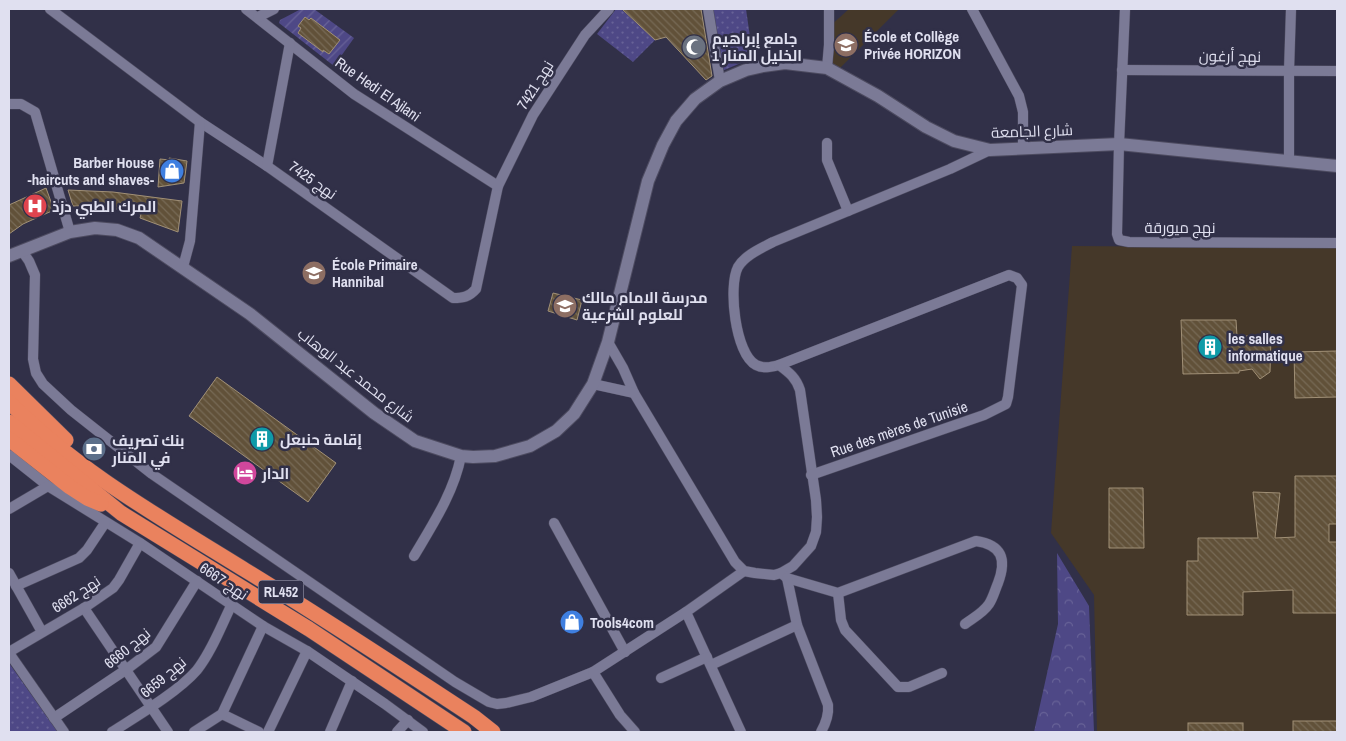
<svg xmlns="http://www.w3.org/2000/svg" width="1346" height="741" viewBox="0 0 1346 741" font-family="'Archivo Narrow',Cairo,sans-serif">
<defs>
<pattern id="grass-dots" width="8" height="8" patternUnits="userSpaceOnUse" patternTransform="scale(1.25)"><rect width="8" height="8" fill="#4e4886"/><path d="M2 2h.1M6 6h.1" fill="none" stroke="#676297" stroke-width="1.8" stroke-linecap="round"/></pattern>
<pattern id="forest-crowns" width="20" height="18" patternUnits="userSpaceOnUse" patternTransform="scale(1.25)"><rect width="20" height="18" fill="#4e4886"/><path d="M2 6a3 3 0 1 1 6 0M12 15a3 3 0 1 1 6 0" fill="none" stroke="#676297"/></pattern>
<pattern id="garden-furrows" width="10" height="10" patternUnits="userSpaceOnUse" patternTransform="scale(1.25)"><rect width="10" height="10" fill="#4e4886"/><path d="M-1 1l2-2M0 10L10 0M9 11l2-2" fill="none" stroke="#676297"/></pattern>
<pattern id="building-back-hatch" width="6" height="6" patternUnits="userSpaceOnUse" patternTransform="scale(1.25)"><rect width="6" height="6" fill="#615139"/><path d="M-1 5l2 2M0 0l6 6M5-1l2 2" fill="none" stroke="#776a56"/></pattern>
</defs>
<rect width="100%" height="100%" fill="#313048"/>
<!-- education -->
<g fill="#453829">
<polygon points="849,9 899,9 840,68 828,62 829,27"/>
<polygon points="1072,246 1337,248 1337,732 1097,732 1094,595 1051,533"/>
</g>
<!-- grass -->
<g fill="url(#grass-dots)">
<polygon points="616,9 621,9 655,40 633,62 597,34"/>
<polygon points="706,9 746,9 753,58 717,73"/>
<polygon points="9,663 58,732 9,732"/>
</g>
<!-- forest -->
<polygon fill="url(#forest-crowns)" points="1057,553 1089,606 1094,732 1034,732 1058,624"/>
<!-- garden -->
<polygon fill="url(#garden-furrows)" points="301,9 314,9 354,38 334,66 279,23 280,20"/>
<!-- building -->
<g fill="url(#building-back-hatch)" stroke="#a19076">
<polygon points="622,9 701,9 712,76 706,80 666,37 655,40"/>
<polygon points="305,17 309,20 311,18 340,40 329,54 323,50 323,52 298,33 301,28 298,26"/>
<polygon points="169,158 187,161 184,183 158,187 160,159 170,160"/>
<polygon points="46,188 54,210 23,224 9,234 9,205"/>
<polygon points="68,190 113,192 182,201 178,232 140,218 141,214 102,206 73,206"/>
<polygon points="553,293 582,300 577,320 548,311"/>
<polygon points="1181,320 1236,320 1237,336 1271,336 1270,372 1260,379 1252,369 1239,371 1239,373 1183,374"/>
<polygon points="1337,351 1337,397 1295,398 1294,352"/>
<polygon points="217,377 336,463 308,502 189,416"/>
<polygon points="1295,476 1337,476 1337,524 1329,524 1329,542 1337,542 1337,613 1293,613 1293,590 1243,592 1243,615 1187,615 1187,561 1198,561 1198,538 1258,538 1253,492 1280,493 1275,538 1295,537"/>
<polygon points="1109,488 1143,488 1144,548 1109,548"/>
<rect x="1293" y="721" width="44" height="11"/>
<rect x="1188" y="723" width="55" height="9"/>
</g>
<g fill="none" stroke-linecap="round" stroke-linejoin="round">
<defs>
<g id="street">
<path d="M 50,9 L 200,122 L 267,166 L 453,298 C 463,298 469,297 476,289 L 498,186 L 533,115 L 585,35 L 609,9"/>
<polyline points="246,9 354,94 498,186"/>
<polyline points="708,9 720,81"/>
<polyline points="972,9 1019,96 1023,112 1023,148"/>
<polyline points="1125,9 1119,144 1117,234 1119,240 1129,242 1337,243"/>
<polyline points="258,17 274,9"/>
<polyline points="827,68 829,45 829,9"/>
<polyline points="1122,70 1337,71"/>
<polyline points="9,104 21,104 35,112 70,232"/>
<polyline points="827,143 827,160 848,211"/>
<polyline points="1289,160 1289,71 1291,9"/>
<polyline points="267,166 290,43"/>
<polyline points="22,251 29,261 35,275 33,359 36,373 43,384 71,410 152,474 455,682 489,702 497,704 506,703 531,697 593,672 686,612 744,571"/>
<polyline points="183,267 190,241 200,122"/>
<path d="M 608,342 L 623,368 L 634,393 L 735,562 L 744,571 L 755,573 L 774,575 L 781,573 L 793,566 L 811,546 L 816,532 L 817,517 L 816,500 L 800,390 C 796,378 790,373 779,365 C 771,367 764,369 756,365 C 735,354 728,286 738,267 C 745,255 762,248 773,242 L 950,169 L 990,150"/>
<polyline points="779,365 1009,275 1017,278 1022,285 1008,397 1006,404 984,415 811,475"/>
<polyline points="593,384 634,393"/>
<polyline points="9,455 48,486 140,543 263,626 307,651 385,704 423,732"/>
<polyline points="9,509 48,486"/>
<polyline points="554,523 625,652"/>
<path d="M 414,556 C 433,524 454,492 461,456"/>
<polyline points="9,573 42,632"/>
<path d="M 781,573 L 787,578 L 838,593 L 976,541 C 1002,545 1007,559 998,583 C 995,590 993,598 989,604 C 983,613 973,618 965,624"/>
<path d="M 787,578 L 797,625 L 828,705 C 829,715 826,723 821,732"/>
<polyline points="16,586 79,558 87,550 105,523"/>
<polyline points="838,593 841,620 845,630 898,687 909,687 942,673"/>
<polyline points="84,608 168,732"/>
<polyline points="686,612 741,732"/>
<polyline points="9,652 84,608 113,588 119,580 140,543"/>
<polyline points="9,653 64,732"/>
<polyline points="711,665 797,625"/>
<polyline points="593,672 620,715 635,732"/>
<polyline points="661,678 707,657"/>
<polyline points="222,714 259,732"/>
<polyline points="54,718 127,669 156,647 197,581"/>
<path d="M 112,732 C 137,716 178,692 197,670 C 212,651 221,626 232,604"/>
<polyline points="194,732 222,714 263,626"/>
<polyline points="268,732 307,651"/>
<polyline points="330,732 352,681"/>
<polyline points="397,732 408,720"/>
</g>
<polyline id="secondary" points="9,256 70,232 95,228 117,230 139,238 250,314 374,413 415,441 461,456 473,457 495,456 530,446 556,431 574,414 593,384 608,342 648,181 663,145 676,121 695,99 720,81 746,70 763,66 785,63 827,68 878,96 926,127 954,141 990,150 1119,144 1337,166"/>
<g id="highway">
<polyline points="9,384 66,440"/>
<path d="M 9,402 C 77,471 163,519 245,570 C 322,617 398,667 474,717 L 493,732"/>
<polyline points="9,422 121,513 309,629 464,732"/>
<polyline points="9,439 70,487 87,498 101,504"/>
</g>
</defs>
<!-- street casing -->
<use href="#street" stroke="#4d4b60" stroke-width="11"/>
<!-- secondary casing -->
<use href="#secondary" stroke="#4d4b60" stroke-width="14"/>
<!-- highway casing -->
<use href="#highway" stroke="#4d4b60" stroke-width="16"/>
<!-- street -->
<use href="#street" stroke="#7b7a96" stroke-width="10"/>
<!-- secondary -->
<use href="#secondary" stroke="#7b7a96" stroke-width="12"/>
<!-- highway -->
<use href="#highway" stroke="#ea825e" stroke-width="15"/>
</g>
<!-- icons -->
<defs>
<symbol id="school-disc" viewBox="-11 -11 22 22"><circle r="9.5" fill="#8d6e63" stroke="#313048"/><path d="M0-5L7-2L0 1L-7-2ZM-4 1L0 2.5L4 1V4Q0 6-4 4Z" fill="#fff"/></symbol>
<symbol id="mosque-disc" viewBox="-11 -11 22 22"><circle r="9.5" fill="#6b7280" stroke="#313048"/><path d="M3.5-4.9A6 6 0 1 0 3.5 4.9A5 5 0 1 1 3.5-4.9Z" fill="#fff"/></symbol>
<symbol id="shop-disc" viewBox="-11 -11 22 22"><circle r="9.5" fill="#3f7fe0" stroke="#313048"/><path d="M-5-2.5h2.3a2.7 3.5 0 0 1 5.4 0H5L5.5 6h-11ZM-1.5-2.5h3a1.5 2.3 0 0 0-3 0Z" fill="#fff"/></symbol>
<symbol id="hospital-disc" viewBox="-11 -11 22 22"><circle r="9.5" fill="#e0444e" stroke="#313048"/><path d="M-5-5h3v3.5h4V-5h3V5h-3V1.5h-4V5h-3Z" fill="#fff"/></symbol>
<symbol id="university-disc" viewBox="-11 -11 22 22"><circle r="9.5" fill="#8d6e63" stroke="#313048"/><path d="M0-5L7-2L0 1L-7-2ZM-4 1L0 2.5L4 1V4Q0 6-4 4Z" fill="#fff"/></symbol>
<symbol id="building-disc" viewBox="-11 -11 22 22"><circle r="9.5" fill="#0f9aa8" stroke="#313048"/><path d="M-4-6H4V6H1V3H-1V6H-4ZM-2.5-4.3h1.7v1.8h-1.7ZM.8-4.3h1.7v1.8H.8ZM-2.5-1h1.7V.8h-1.7ZM.8-1h1.7V.8H.8Z" fill="#fff"/></symbol>
<symbol id="bank-disc" viewBox="-11 -11 22 22"><circle r="9.5" fill="#5c6f8a" stroke="#313048"/><path d="M-6-4H6V4H-6ZM0-2.3a2.3 2.3 0 1 0 0 4.6a2.3 2.3 0 1 0 0-4.6Z" fill="#fff"/></symbol>
<symbol id="hotel-disc" viewBox="-11 -11 22 22"><circle r="9.5" fill="#d1479c" stroke="#313048"/><path d="M-6-4.5h1.5V1H6V5H4.5V3h-9V5H-6ZM-4 0a1.8 1.8 0 1 1 3.6 0ZM.5 0V-2.5h3Q6-2.5 6 0Z" fill="#fff"/></symbol>
</defs>
<g fill-rule="evenodd">
<use href="#school-disc" x="832" y="31" width="28" height="28"/>
<use href="#mosque-disc" x="680" y="33" width="28" height="28"/>
<use href="#shop-disc" x="158" y="157" width="28" height="28"/>
<use href="#hospital-disc" x="21" y="192" width="28" height="28"/>
<use href="#school-disc" x="300" y="259" width="28" height="28"/>
<use href="#university-disc" x="551" y="292" width="28" height="28"/>
<use href="#building-disc" x="1196" y="333" width="28" height="28"/>
<use href="#building-disc" x="248" y="425" width="28" height="28"/>
<use href="#bank-disc" x="80" y="435" width="28" height="28"/>
<use href="#hotel-disc" x="231" y="459" width="28" height="28"/>
<use href="#shop-disc" x="558" y="608" width="28" height="28"/>
</g>
<g text-anchor="middle" dominant-baseline="central" stroke-width="5" stroke-linejoin="round" paint-order="stroke">
<!-- shield labels -->
<rect fill="#313048" stroke="#acabbe" stroke-width="1" x="258.5" y="580.5" width="45" height="23" rx="4"/>
<g font-size="14" font-weight="bold" fill="#e0e0f0">
<text x="281" y="592">RL452</text>
</g>
<!-- poi labels -->
<g font-size="15" font-weight="bold" fill="#e0e0f0" stroke="#313048" text-anchor="start">
<text x="864" y="36">École et Collège<tspan x="864" dy="17">Privée HORIZON</tspan></text>
<text x="712" y="38">جامع إبراهيم<tspan x="712" dy="17">الخليل المنار 1</tspan></text>
<text x="154" y="162" text-anchor="end">Barber House<tspan x="154" dy="17">-haircuts and shaves-</tspan></text>
<text x="52" y="206">المرك الطبي دزذ</text>
<text x="332" y="264">École Primaire<tspan x="332" dy="17">Hannibal</tspan></text>
<text x="582" y="297">مدرسة الامام مالك<tspan x="582" dy="17">للعلوم الشرعية</tspan></text>
<text x="1228" y="338">les salles<tspan x="1228" dy="17">informatique</tspan></text>
<text x="280" y="439">إقامة حنبعل</text>
<text x="112" y="440">بنك تصريف<tspan x="112" dy="17">في المنار</tspan></text>
<text x="262" y="473">الدار</text>
<text x="590" y="622">Tools4com</text>
</g>
<!-- street labels -->
<g font-size="15" fill="#e0e0f0" stroke="#313048">
<text transform="translate(1230 56) rotate(1)">نهج أرغون</text>
<text transform="translate(535 85) rotate(-58)">نهج 7421</text>
<text transform="translate(378 89) rotate(35)">Rue Hedi El Ajlani</text>
<text transform="translate(1032 131) rotate(-2)">شارع الجامعة</text>
<text transform="translate(313 180) rotate(35)">نهج 7425</text>
<text x="1180" y="227">نهج ميورقة</text>
<text transform="translate(356 375) rotate(38)">شارع محمد عبد الوهاب</text>
<text transform="translate(899 429) rotate(-19)">Rue des mères de Tunisie</text>
<text transform="translate(224 581) rotate(34)">نهج 6667</text>
<text transform="translate(76 594) rotate(-33)">نهج 6662</text>
<text transform="translate(127 648) rotate(-39)">نهج 6660</text>
<text transform="translate(163 677) rotate(-40)">نهج 6659</text>
</g>
</g>
<!-- border -->
<rect width="1346" height="741" fill="none" stroke="#e0e0f0" stroke-width="20"/>
</svg>
